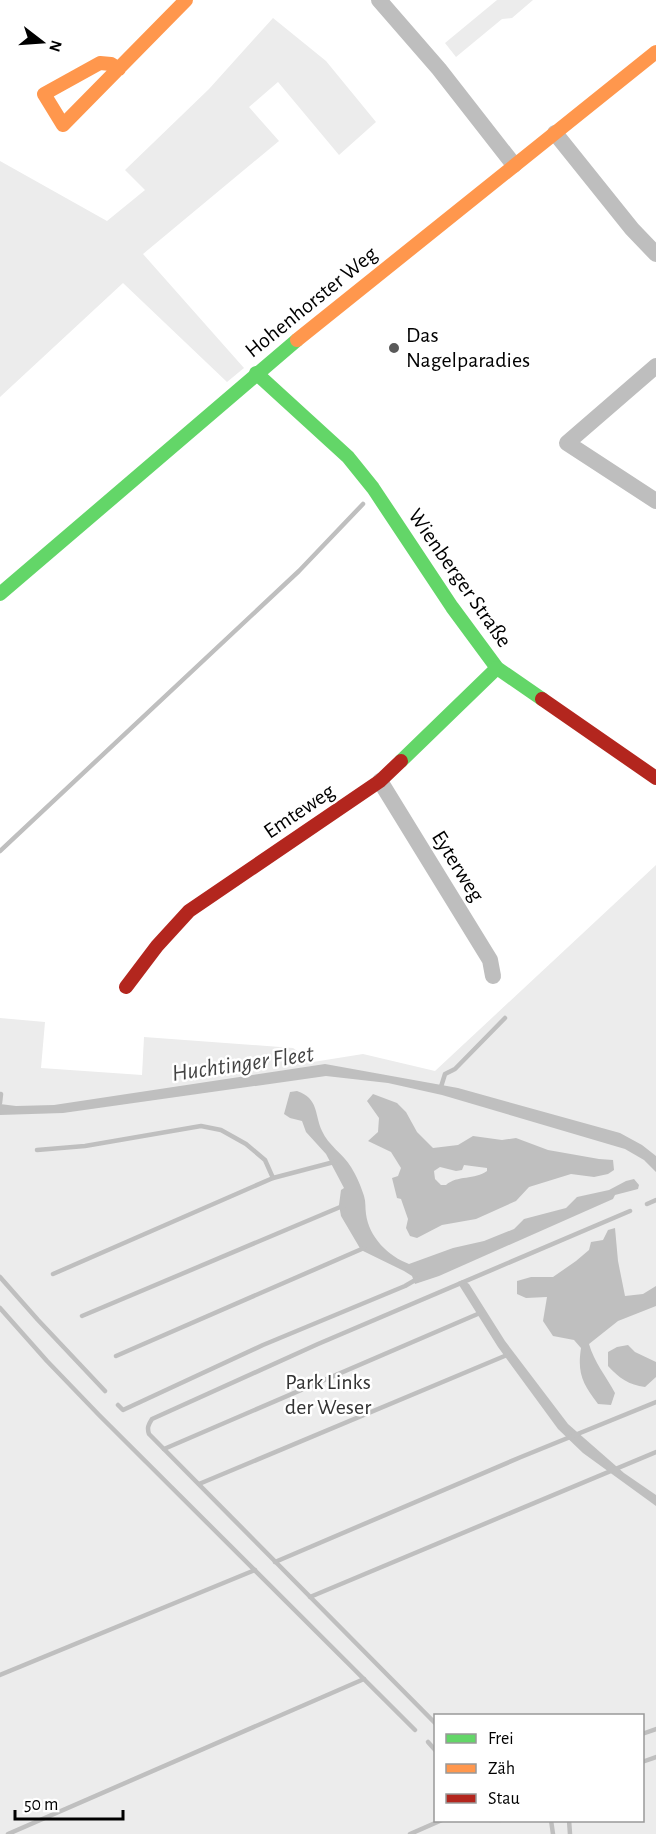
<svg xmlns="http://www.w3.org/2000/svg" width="656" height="1834" viewBox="0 0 656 1834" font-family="'Alegreya Sans',sans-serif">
<rect width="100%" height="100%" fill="#fff"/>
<!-- green -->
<g fill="#ececec" fill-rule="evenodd">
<polygon points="497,0 533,0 512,18 502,19 456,57 445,43"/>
<polygon points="273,18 326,61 376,122 339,155 278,82 249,107 279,141 143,254 244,368 227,382 123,283 0,397 0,161 107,221 145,190 125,170 209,89"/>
<path d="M 656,865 L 656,1834 L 0,1834 L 0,1018 L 45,1022 L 41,1068 L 142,1075 L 144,1037 L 293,1048 L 313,1062 L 363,1054 L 435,1071 ZM 436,1716 L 642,1716 L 642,1820 L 436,1820 Z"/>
</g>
<!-- water -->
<g fill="#bfbfbf" fill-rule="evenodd">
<polygon points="325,1064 458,1088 620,1133 642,1145 656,1156 656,1172 644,1160 625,1149 442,1095 388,1083 326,1076 63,1113 0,1115 0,1104 16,1106 54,1105"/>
<path d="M 297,1091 C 319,1099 314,1113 322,1131 C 328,1145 343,1154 351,1167 C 356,1175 361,1186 364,1196 C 366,1202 365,1208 366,1214 C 369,1237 388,1256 409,1264 L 453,1248 L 484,1241 L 514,1229 L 524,1219 L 566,1208 L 577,1197 L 609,1190 L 626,1181 L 634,1179 L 639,1185 L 638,1189 L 615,1195 L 613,1199 L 439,1276 L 415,1284 L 412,1276 L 404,1271 L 361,1250 L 341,1216 L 339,1205 L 341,1190 L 344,1188 L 326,1154 L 306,1132 L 302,1121 L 290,1118 L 284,1114 L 290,1092 Z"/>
<path d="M 373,1094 L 397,1103 L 406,1112 L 417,1132 L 433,1148 L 458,1145 L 473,1136 L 502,1140 L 516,1138 L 548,1150 L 599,1159 L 613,1160 L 614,1170 L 608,1174 L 594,1177 L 571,1174 L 529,1187 L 516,1201 L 476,1219 L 442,1225 L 417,1238 L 410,1236 L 406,1228 L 408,1219 L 401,1199 L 397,1198 L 392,1178 L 398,1176 L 401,1168 L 391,1152 L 368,1141 L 378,1132 L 379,1118 L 367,1101 ZM 464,1165 L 487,1168 L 487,1171 C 475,1180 457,1175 446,1185 L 441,1185 L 435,1179 L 434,1171 L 440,1167 L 456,1171 L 462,1170 Z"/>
<path d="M 615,1228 L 618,1261 L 625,1296 L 643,1294 L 656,1286 L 656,1306 L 618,1321 L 589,1344 C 594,1362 606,1376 615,1393 L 611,1405 L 598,1404 C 583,1384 577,1374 581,1348 L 574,1340 L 553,1336 L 543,1321 L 547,1297 L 526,1298 L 517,1294 L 517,1281 L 531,1277 L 553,1277 L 576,1261 L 589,1250 L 591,1242 L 603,1240 L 608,1230 Z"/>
<polygon points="463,1280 469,1284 505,1341 568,1424 624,1473 656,1495 656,1506 583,1453 558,1429 498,1347 459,1285 458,1282"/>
<path d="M 628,1345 L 635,1352 L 656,1362 L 656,1377 L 645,1387 C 629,1385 619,1378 608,1366 L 608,1352 L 617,1347 Z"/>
</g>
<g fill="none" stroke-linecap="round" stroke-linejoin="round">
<!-- stream -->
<g stroke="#bfbfbf" stroke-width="4.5">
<polyline points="0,851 299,571 363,504"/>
<polyline points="440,1090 445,1074 455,1069 505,1018"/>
<polyline points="0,1103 1,1094"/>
<polyline points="37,1150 85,1146 201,1126 221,1130 246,1144 265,1160 273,1178"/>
<polyline points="647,1204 656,1200"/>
<polyline points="53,1274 273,1178 334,1162"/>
<polyline points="0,1277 38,1320 105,1391"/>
<polyline points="0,1308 47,1361 99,1415 415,1730"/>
<polyline points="82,1316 345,1205"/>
<polyline points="116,1356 364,1248"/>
<polyline points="118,1405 123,1410 263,1345 405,1286 417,1279"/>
<polyline points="164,1449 480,1313"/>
<polyline points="199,1484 507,1355"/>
<polyline points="275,1562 521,1457 656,1402"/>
<polyline points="310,1597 656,1452"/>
<polyline points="0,1675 255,1570"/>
<path d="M 436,1724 L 149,1434 C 147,1428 148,1425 152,1419 L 318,1344 L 630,1211"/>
<polyline points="642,1734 656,1729"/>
<polyline points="428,1742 436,1751"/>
<polyline points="642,1762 656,1757"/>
<polyline points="490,1820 500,1820"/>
<polyline points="551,1820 553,1834"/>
<polyline points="569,1820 570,1834"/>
<polyline points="8,1834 364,1679"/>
<polyline points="410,1834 442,1820"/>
</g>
<!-- street -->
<g stroke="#bebebe" stroke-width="16">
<polyline points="379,0 439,69 514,165"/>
<polyline points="555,133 632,229 656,254"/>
<polyline points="656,366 567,443 656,501"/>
<polyline points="380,781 490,960 493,976"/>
</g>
<!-- fast -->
<g stroke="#63d668" stroke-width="14">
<polyline points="256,373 348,457 373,488 452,607 497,668 542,699"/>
<polyline points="0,594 297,340"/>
<polyline points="401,761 497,668"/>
</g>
<!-- slow -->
<g stroke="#ff974d" stroke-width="14">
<polyline points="119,69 111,64 100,63 44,94 63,125 186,0"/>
<polyline points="297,340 656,52"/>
</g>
<!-- jam -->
<g stroke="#b3261e" stroke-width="14">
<polyline points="542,699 656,778"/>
<polyline points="126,987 157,946 189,911 380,781 401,761"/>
</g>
</g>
<!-- markers -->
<circle fill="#595959" stroke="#fff" stroke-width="2" cx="394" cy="348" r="6"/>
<g text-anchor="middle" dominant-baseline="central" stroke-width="5" stroke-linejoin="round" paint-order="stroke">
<!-- street labels -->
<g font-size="22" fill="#000" stroke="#fff">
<text transform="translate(311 302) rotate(-39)">Hohenhorster Weg</text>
<text transform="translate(460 578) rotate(55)">Wienberger Straße</text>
<text transform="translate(299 811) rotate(-34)">Emteweg</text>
<text transform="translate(458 866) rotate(58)">Eyterweg</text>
</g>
<!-- poi labels -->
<g font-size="22" fill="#000" stroke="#fff" text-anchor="start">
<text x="406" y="335">Das<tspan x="406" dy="25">Nagelparadies</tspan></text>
</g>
<!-- park labels -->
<g font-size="22" fill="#333" stroke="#fff">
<text x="328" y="1382">Park Links<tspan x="328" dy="25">der Weser</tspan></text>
</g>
<!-- water labels -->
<g font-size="24" font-style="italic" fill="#444" stroke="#fff">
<text transform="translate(243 1064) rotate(-8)">Huchtinger Fleet</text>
</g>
</g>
<!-- legend -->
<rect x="434" y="1714" width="210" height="108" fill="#ffffff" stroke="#999999" stroke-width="1.5"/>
<rect x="446" y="1734" width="30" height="9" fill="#63d668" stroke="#999999" stroke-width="1.5"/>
<text x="488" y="1744" font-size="18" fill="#000000">Frei</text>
<rect x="446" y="1764" width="30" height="9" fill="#ff974d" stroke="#999999" stroke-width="1.5"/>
<text x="488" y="1774" font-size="18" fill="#000000">Zäh</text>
<rect x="446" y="1794" width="30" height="9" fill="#b3261e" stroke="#999999" stroke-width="1.5"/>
<text x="488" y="1804" font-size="18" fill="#000000">Stau</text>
<!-- north arrow -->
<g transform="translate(42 42) rotate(107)" stroke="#ffffff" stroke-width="4.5" paint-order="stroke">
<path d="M0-4.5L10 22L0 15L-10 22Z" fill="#000000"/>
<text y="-9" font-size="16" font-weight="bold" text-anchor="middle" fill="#000000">N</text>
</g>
<!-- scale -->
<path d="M15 1810v9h108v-9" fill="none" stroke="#000000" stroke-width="3"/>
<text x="24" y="1810" font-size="18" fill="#000000" stroke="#ffffff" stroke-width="4.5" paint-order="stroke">50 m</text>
</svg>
